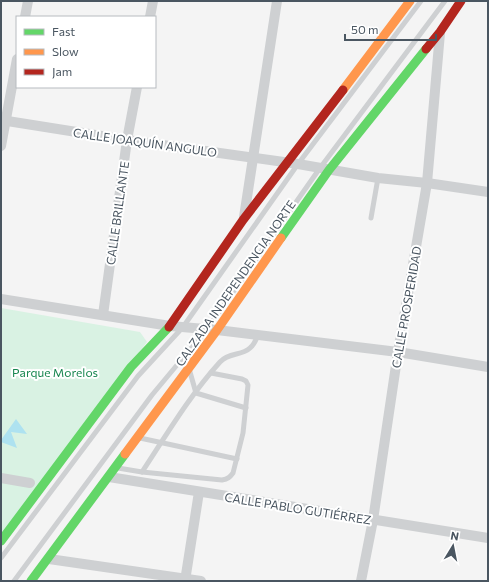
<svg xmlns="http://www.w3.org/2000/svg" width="489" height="582" viewBox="0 0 489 582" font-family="Commissioner,sans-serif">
<rect width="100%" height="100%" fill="#f4f4f4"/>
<!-- green -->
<polygon fill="#d9f2e3" points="1,308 140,332 147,342 1,536"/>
<!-- water -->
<polygon fill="#aee2f0" points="16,419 27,434 11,432 17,448 1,442 1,440"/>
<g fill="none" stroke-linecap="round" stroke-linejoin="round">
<!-- lane -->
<g stroke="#ced0d2" stroke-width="5">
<polyline points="371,218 378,178"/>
<polyline points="190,372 196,393 246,408"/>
<polyline points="140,438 237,459"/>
<path d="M 118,468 L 142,472 L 222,480 C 228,479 230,477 233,473 L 243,433 L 248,385 L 246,381 L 242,379 L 211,373"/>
<path d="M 142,472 C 167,434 190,395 220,362 C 229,352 242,356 250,348 C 254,345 256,340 258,335"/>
<polyline points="1,558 138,376 183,327 298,164 421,1"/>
<polyline points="14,581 152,395 207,329 320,168 445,1"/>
</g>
<!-- street -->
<g stroke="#ced0d2" stroke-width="10">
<polyline points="25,17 28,1"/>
<polyline points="150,17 153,1"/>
<polyline points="1,120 127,140 298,164 378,178 427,183 488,192"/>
<polyline points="1,146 17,59"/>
<polyline points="244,217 277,1"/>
<polyline points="1,299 170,326 217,330 398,352 488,367"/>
<polyline points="103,315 127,140 137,87"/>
<polyline points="109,477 488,538"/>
<polyline points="1,478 30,483"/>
<polyline points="49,559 201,581"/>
<polyline points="185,581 199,492"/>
<polyline points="361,581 373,520 398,352 427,183 440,33"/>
</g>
<!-- fast -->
<g stroke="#63d668" stroke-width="9">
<polyline points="281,238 329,170 426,49"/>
<polyline points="1,541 131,367 169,327"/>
<polyline points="31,581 125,454"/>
</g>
<!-- slow -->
<g stroke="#ff974d" stroke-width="9">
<polyline points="343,90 410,1"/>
<polyline points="125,454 217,330 281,238"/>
</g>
<!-- jam -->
<g stroke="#b3261e" stroke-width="9">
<polyline points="426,49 440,32 461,1"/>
<polyline points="169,327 243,220 343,90"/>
</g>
</g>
<g text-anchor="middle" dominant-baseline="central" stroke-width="4" stroke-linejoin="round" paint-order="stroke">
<!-- street labels -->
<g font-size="12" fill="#4a5661" stroke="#fff">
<text transform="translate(145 142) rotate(8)">CALLE JOAQUÍN ANGULO</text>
<text transform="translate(117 213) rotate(-82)">CALLE BRILLANTE</text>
<text transform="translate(235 283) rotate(-55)">CALZADA INDEPENDENCIA NORTE</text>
<text transform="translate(406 307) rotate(-80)">CALLE PROSPERIDAD</text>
<text transform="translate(298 508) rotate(9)">CALLE PABLO GUTIÉRREZ</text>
</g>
<!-- park labels -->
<g font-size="12" fill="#17864f" stroke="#fff">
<text x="55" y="372">Parque Morelos</text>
</g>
</g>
<!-- border -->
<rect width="489" height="582" fill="none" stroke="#4a5661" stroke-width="4"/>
<!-- legend -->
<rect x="16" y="16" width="140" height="72" fill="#ffffff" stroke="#b7bbc0"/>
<rect x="24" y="29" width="20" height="6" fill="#63d668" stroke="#b7bbc0"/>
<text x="52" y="36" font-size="12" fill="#4a5661">Fast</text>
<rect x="24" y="49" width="20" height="6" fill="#ff974d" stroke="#b7bbc0"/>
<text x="52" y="56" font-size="12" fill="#4a5661">Slow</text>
<rect x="24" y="69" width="20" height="6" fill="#b3261e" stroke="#b7bbc0"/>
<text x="52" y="76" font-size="12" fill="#4a5661">Jam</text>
<!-- north arrow -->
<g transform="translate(453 546) rotate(10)" stroke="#ffffff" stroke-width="3" paint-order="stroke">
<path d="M0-3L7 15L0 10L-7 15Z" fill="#4a5661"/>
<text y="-6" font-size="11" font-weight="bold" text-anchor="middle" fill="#4a5661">N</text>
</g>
<!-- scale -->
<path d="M345 34v6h91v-6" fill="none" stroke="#4a5661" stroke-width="2"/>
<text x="351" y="34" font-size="12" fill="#4a5661" stroke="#ffffff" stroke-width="3" paint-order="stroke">50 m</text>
</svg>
